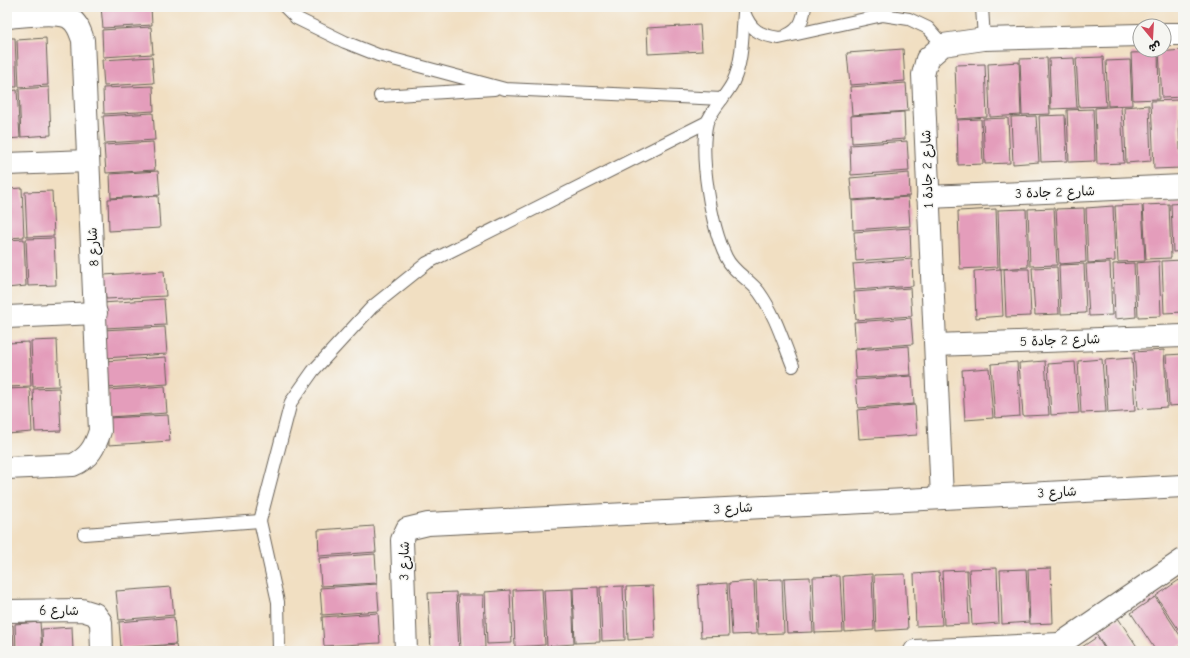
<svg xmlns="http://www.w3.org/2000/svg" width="1190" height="658" viewBox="0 0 1190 658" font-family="'Comic Neue','Playpen Sans Arabic',sans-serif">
<rect width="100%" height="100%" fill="#f6f6f2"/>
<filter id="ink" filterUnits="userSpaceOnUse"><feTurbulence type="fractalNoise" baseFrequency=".025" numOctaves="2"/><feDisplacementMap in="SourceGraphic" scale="8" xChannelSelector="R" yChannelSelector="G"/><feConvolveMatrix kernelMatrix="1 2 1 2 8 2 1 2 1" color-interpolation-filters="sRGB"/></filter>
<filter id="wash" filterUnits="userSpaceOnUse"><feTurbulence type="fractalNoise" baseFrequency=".012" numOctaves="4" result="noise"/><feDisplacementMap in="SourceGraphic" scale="16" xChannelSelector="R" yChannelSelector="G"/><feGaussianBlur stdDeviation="0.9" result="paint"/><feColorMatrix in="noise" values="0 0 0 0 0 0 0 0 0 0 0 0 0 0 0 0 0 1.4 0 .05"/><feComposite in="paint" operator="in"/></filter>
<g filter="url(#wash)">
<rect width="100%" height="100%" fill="#f1dfc2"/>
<g id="blocks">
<!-- building -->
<g fill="#e49dbb">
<polygon points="101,7 151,7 152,25 103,28"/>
<polygon points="700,25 702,51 648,54 647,28"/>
<polygon points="151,27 153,54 103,57 102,30"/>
<polygon points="7,38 15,38 17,87 7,87"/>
<polygon points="46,38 48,85 19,87 17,40"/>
<polygon points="903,49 905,81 850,85 847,53"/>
<polygon points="1182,50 1183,97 1162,98 1159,52"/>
<polygon points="1158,52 1159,99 1133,100 1131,53"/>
<polygon points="152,57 154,83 104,86 102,60"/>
<polygon points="1103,57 1106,106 1079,107 1076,58"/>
<polygon points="1047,58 1050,114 1022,115 1020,59"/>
<polygon points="1074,58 1077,108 1051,109 1049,59"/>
<polygon points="1130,60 1132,105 1108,106 1106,61"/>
<polygon points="1019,62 1021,115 990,117 988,64"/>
<polygon points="985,64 987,117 957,119 955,65"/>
<polygon points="906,83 908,111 852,115 850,87"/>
<polygon points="153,86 154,111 104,114 103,88"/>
<polygon points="49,87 51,135 21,137 19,89"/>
<polygon points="17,90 20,138 7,139 7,91"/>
<polygon points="1178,100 1181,168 1154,169 1151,101"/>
<polygon points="1149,105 1151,161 1126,163 1124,107"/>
<polygon points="1121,106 1124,163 1097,164 1095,108"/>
<polygon points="1093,109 1095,161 1069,162 1067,110"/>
<polygon points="1181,111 1183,111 1183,136 1182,136"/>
<polygon points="904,112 905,139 852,143 851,116"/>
<polygon points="153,113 155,140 105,143 103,116"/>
<polygon points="1065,115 1067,161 1041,162 1039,116"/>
<polygon points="1036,116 1039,162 1013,164 1011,117"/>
<polygon points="1008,118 1010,163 985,164 983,119"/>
<polygon points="981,119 983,164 958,165 957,120"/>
<polygon points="907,141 909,171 851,175 850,145"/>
<polygon points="153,142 155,170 106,173 104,145"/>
<polygon points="158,171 160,195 111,198 110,174"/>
<polygon points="909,173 910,196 852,200 850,178"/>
<polygon points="22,188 24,237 7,238 7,189"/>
<polygon points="52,191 54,236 27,237 25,192"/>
<polygon points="158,196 160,228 109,231 108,199"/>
<polygon points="908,197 910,226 853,230 852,201"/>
<polygon points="1183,203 1183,251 1173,252 1171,204"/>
<polygon points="1169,204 1171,258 1146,259 1143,205"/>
<polygon points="1142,205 1145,261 1118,262 1115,206"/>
<polygon points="1113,206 1115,261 1088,263 1086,208"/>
<polygon points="1054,208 1057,265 1030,266 1028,209"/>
<polygon points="1084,208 1086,262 1059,264 1056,209"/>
<polygon points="996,209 998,267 960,269 958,211"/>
<polygon points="1026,209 1028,267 1000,269 998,210"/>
<polygon points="910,228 911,257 856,261 854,232"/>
<polygon points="54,238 56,285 28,286 26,239"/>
<polygon points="24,239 26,286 7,288 7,240"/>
<polygon points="912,259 913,286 855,290 853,264"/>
<polygon points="1183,260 1183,312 1164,313 1162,261"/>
<polygon points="1159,261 1161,316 1138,317 1136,263"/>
<polygon points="1110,263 1112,315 1089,316 1086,264"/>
<polygon points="1134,263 1136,317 1115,319 1113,264"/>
<polygon points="1084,264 1086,313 1061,314 1059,265"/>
<polygon points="1057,267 1059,314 1035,315 1032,268"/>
<polygon points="1001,269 1003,316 976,318 974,271"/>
<polygon points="1004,269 1029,269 1031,316 1006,317"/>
<polygon points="164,271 166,296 106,299 104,275"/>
<polygon points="910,288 912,316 856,320 854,292"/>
<polygon points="164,299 166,325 104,328 102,303"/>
<polygon points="911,318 913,344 856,348 854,322"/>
<polygon points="165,327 167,354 104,358 102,330"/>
<polygon points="57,340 59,386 33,387 31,341"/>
<polygon points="29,342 31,386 7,387 7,343"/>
<polygon points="909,346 911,375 856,378 854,350"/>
<polygon points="1164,350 1167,407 1138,409 1134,352"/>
<polygon points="1183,354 1183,405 1169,406 1166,355"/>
<polygon points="166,357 168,384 106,388 104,361"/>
<polygon points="1132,358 1135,411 1108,413 1105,360"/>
<polygon points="1102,359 1106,412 1081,413 1078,361"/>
<polygon points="1045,361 1049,415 1023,416 1019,363"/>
<polygon points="1017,362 1020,416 995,418 991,364"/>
<polygon points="1075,362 1079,413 1051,415 1048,364"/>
<polygon points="989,368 993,418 965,420 962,370"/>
<polygon points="912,376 914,404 858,408 855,380"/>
<polygon points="165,386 167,413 109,417 108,390"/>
<polygon points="30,388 32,432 7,434 7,389"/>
<polygon points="59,388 61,431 35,432 33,389"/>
<polygon points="915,405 917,435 859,439 857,410"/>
<polygon points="168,415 170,441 109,445 108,418"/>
<polygon points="374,526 376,552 319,556 318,530"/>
<polygon points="375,554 377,583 321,586 319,558"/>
<polygon points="997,568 999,623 972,625 969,569"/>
<polygon points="1051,568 1053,623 1030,624 1028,569"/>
<polygon points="1026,569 1029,622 1002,624 1000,570"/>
<polygon points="967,570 969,624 944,625 942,571"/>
<polygon points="939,572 942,625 916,626 914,574"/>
<polygon points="872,574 874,630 845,632 843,576"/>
<polygon points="905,574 908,629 876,631 874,575"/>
<polygon points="840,576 843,632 815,633 813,577"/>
<polygon points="810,577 813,632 787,633 784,578"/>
<polygon points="782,579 784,633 758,634 756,580"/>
<polygon points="1179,580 1183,586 1183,636 1156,596"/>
<polygon points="754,581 756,634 732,635 729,583"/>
<polygon points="727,583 729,636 701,637 698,585"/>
<polygon points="377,584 379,611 322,615 320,588"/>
<polygon points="623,586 625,640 602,641 600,587"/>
<polygon points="653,586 655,638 628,640 626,587"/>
<polygon points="171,587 174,615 119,620 116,591"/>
<polygon points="598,587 600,642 575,643 573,588"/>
<polygon points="542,589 545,645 515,647 513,590"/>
<polygon points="572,589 574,644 547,646 544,590"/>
<polygon points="510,590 512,643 487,644 485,592"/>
<polygon points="456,592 459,651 431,651 428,593"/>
<polygon points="458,595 483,595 485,648 461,649"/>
<polygon points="1155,597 1183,640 1183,644 1173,651 1156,651 1131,613"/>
<polygon points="378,613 380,643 324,646 322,617"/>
<polygon points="174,617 176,644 121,648 119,622"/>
<polygon points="1118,618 1140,651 1107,651 1096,633"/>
<polygon points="40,622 42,651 16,651 15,624"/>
<polygon points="7,625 13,625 14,651 7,651"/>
<polygon points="72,627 73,651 43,651 42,629"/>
<polygon points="1097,637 1106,651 1076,651"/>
<polygon points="176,645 177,651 123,651 123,650"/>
</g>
</g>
</g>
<g filter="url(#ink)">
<use href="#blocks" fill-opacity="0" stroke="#676056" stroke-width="1"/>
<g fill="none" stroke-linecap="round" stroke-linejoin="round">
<defs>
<g id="lane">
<polyline points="285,7 296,18 345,42 378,55 505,89 722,99"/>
<polyline points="982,7 984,39"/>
<path d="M 744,12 C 751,31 760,35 779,38 L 883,15 L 909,19 L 928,28 L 943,45"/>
<path d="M 744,13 C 742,36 743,61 733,82 C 727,95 711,110 707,123 C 699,155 711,226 726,257 C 733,272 749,279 759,292 C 775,314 783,341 793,366"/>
<path d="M 787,35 C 800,29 803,20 805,7"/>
<polyline points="380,96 494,89"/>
<polyline points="84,534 260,521"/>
<polyline points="279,651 278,602 260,521 291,402 313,371 372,307 427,263 707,122"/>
</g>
<g id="street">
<path d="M 7,17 C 22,16 54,11 68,17 C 77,22 80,31 83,40 L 100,431 C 95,447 89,458 73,465 L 7,468"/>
<polyline points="1164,34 1183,34"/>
<polyline points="7,164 88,161"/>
<polyline points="928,197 1183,186"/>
<polyline points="7,317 96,313"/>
<polyline points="936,345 1183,336"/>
<polyline points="942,497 923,75 927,59 943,45 984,39 1140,35"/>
<polyline points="7,611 82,610 95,614 101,622 102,651"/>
<polyline points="406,651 402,540 407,529 428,524 1183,486"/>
<polyline points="915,651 1059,644"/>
<polyline points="1050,651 1183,560"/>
</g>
</defs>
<!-- lane casing -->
<use href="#lane" stroke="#676056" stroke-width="14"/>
<!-- street casing -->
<use href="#street" stroke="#676056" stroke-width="24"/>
<!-- lane -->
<use href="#lane" stroke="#fff" stroke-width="12"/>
<!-- street -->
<use href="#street" stroke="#fff" stroke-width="22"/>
</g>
</g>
<g text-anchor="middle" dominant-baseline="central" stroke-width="3" stroke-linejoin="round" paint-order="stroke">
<!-- street labels -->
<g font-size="13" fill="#1c1c1c" stroke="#f6f6f2">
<text transform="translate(927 169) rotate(-92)">شارع 2 جادة 1</text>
<text transform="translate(1055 192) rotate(-2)">شارع 2 جادة 3</text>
<text transform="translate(93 247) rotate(-93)">شارع 8</text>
<text transform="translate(1060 340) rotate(-2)">شارع 2 جادة 5</text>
<text transform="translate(1057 492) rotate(-3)">شارع 3</text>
<text transform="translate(733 508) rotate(-3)">شارع 3</text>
<text transform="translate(404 561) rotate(-89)">شارع 3</text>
<text x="59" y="610">شارع 6</text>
</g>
</g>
<!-- margin -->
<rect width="1190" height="658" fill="none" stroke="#f6f6f2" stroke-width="24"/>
<!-- north arrow -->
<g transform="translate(1152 38) rotate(162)"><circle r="19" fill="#f6f6f2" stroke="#9f9f9c"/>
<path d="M0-3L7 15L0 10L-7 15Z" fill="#d1495b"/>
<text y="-6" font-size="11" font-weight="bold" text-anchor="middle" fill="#1c1c1c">ش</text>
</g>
</svg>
